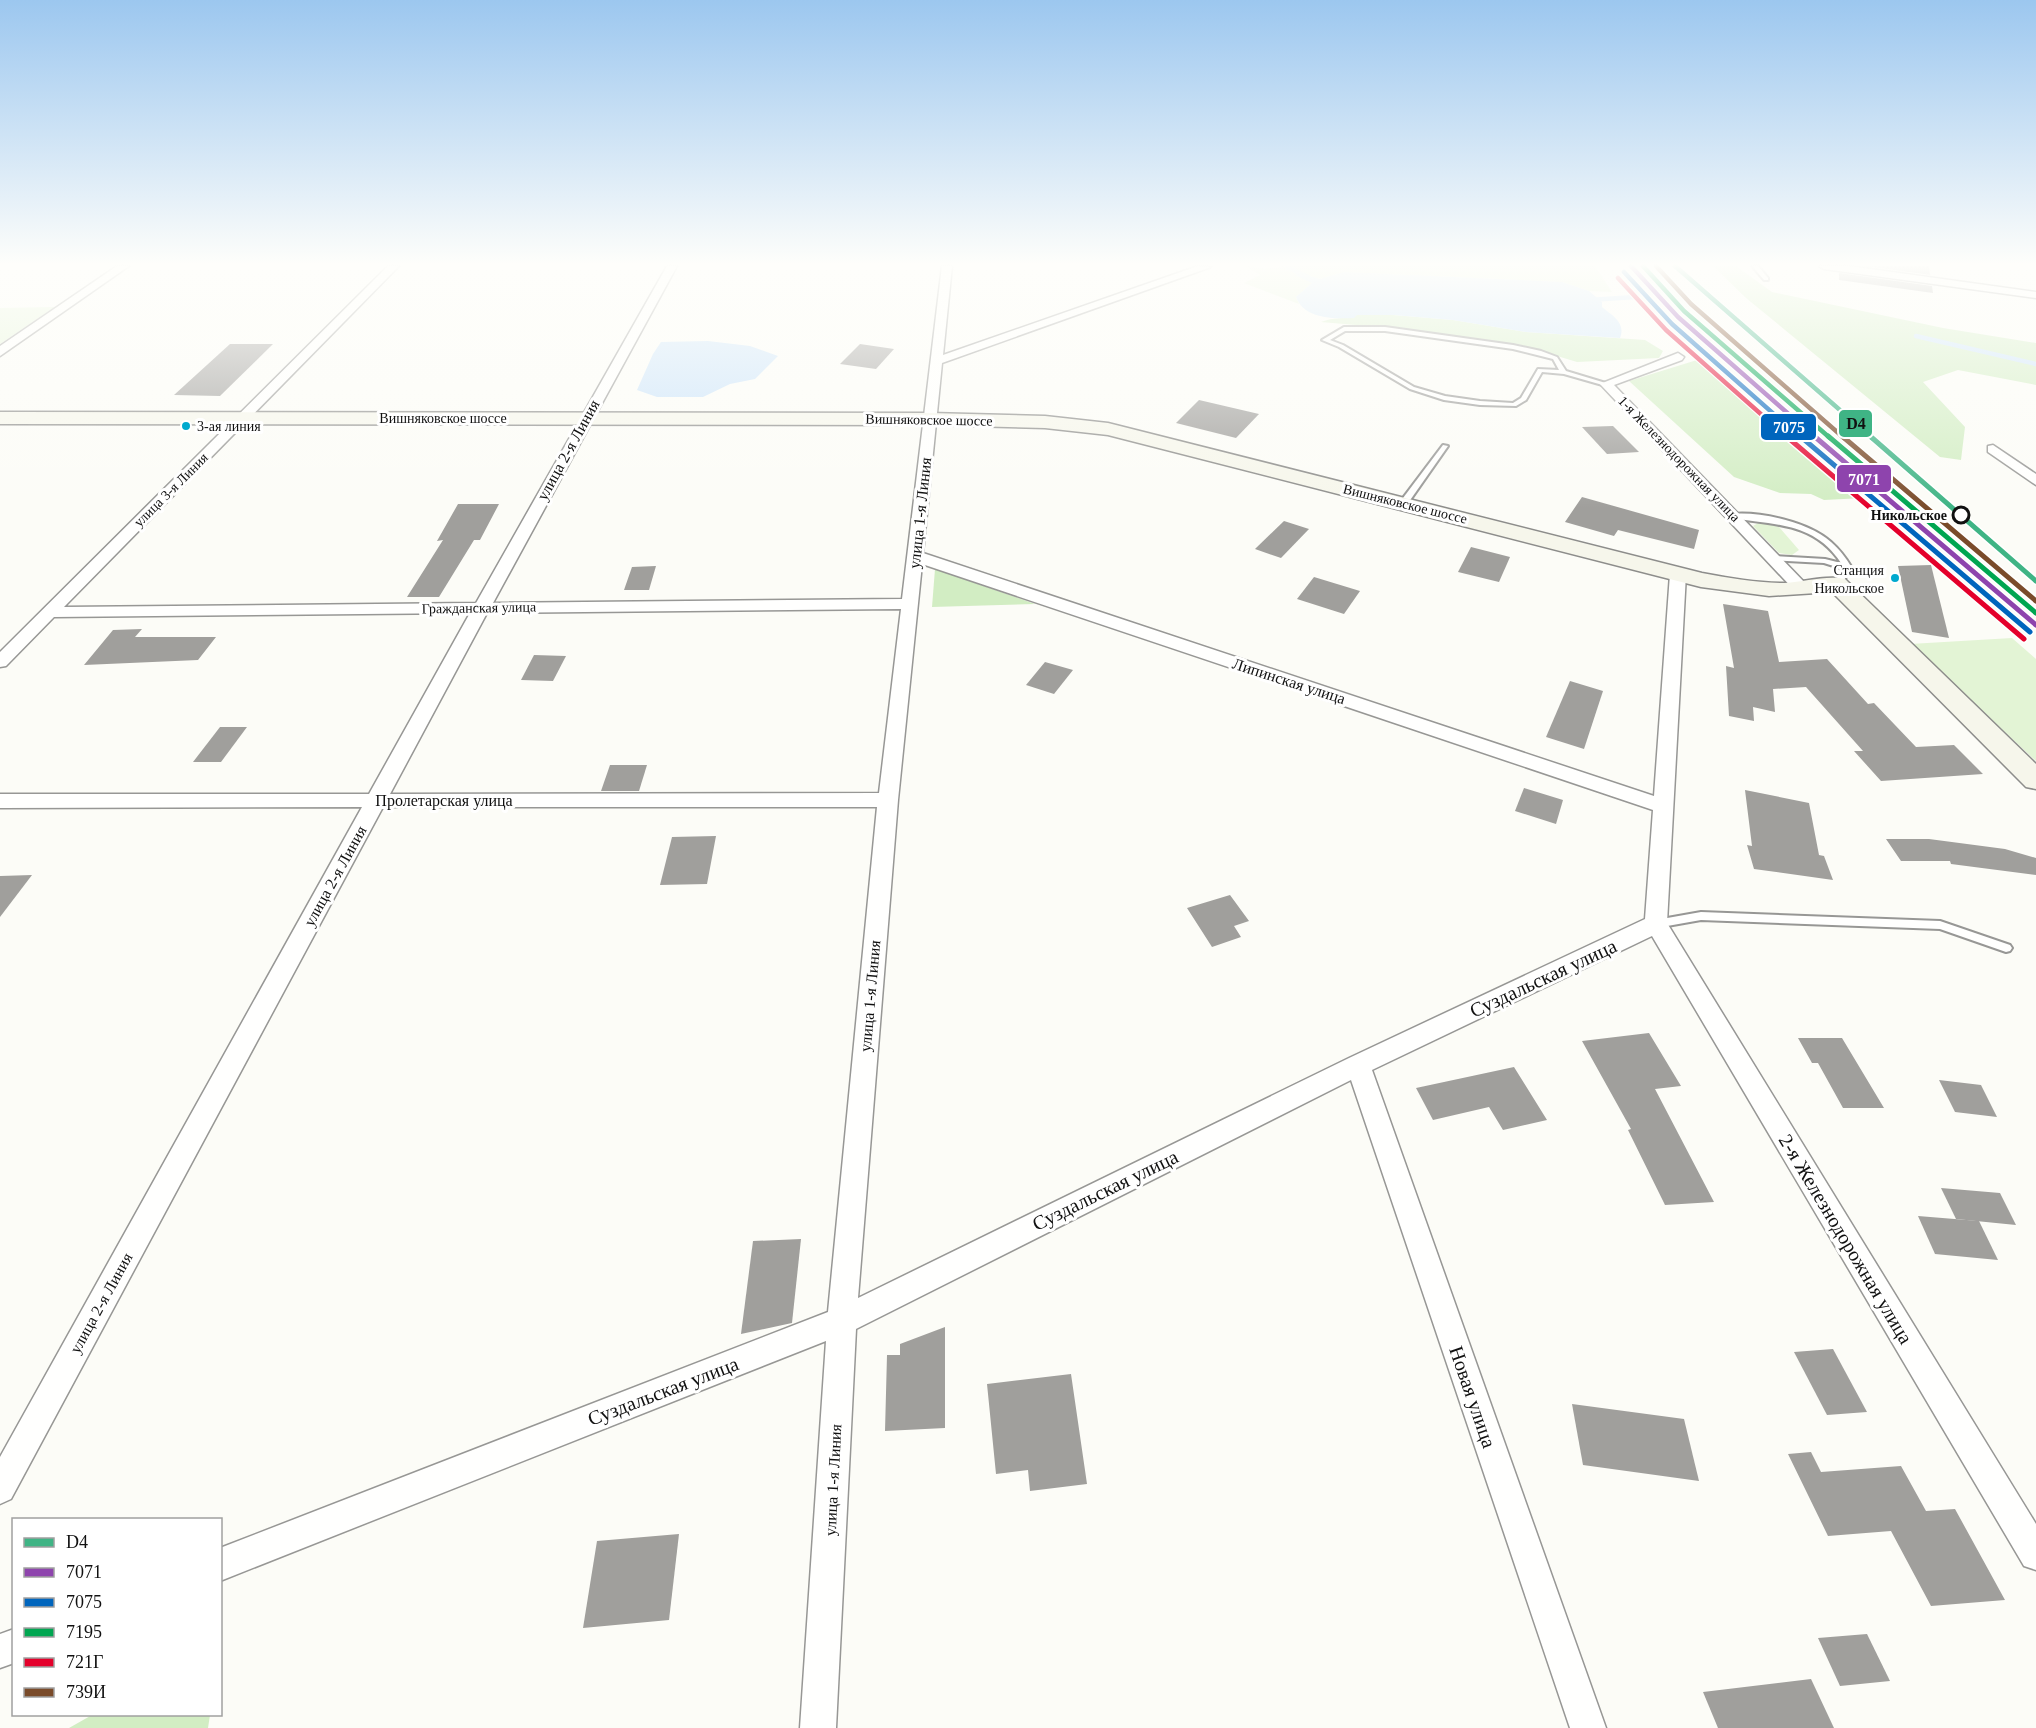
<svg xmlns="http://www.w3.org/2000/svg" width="2036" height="1728" viewBox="0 0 2036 1728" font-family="'Times New Roman',serif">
<rect width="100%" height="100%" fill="#fcfcf7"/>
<!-- green -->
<g fill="#e3f4d5">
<polygon points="1245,266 1265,269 1288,266 1595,266 1612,292 1589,291 1562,282 1345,272 1320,279 1300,273 1312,283 1296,297 1299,304 1244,283 1260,275"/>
<polygon points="55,307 0,344 0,308"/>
<polygon points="1760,522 1779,527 1799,550 1792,555 1779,553 1753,526"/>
<polygon points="2012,638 2036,659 2036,761 1910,644"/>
</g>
<!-- forest -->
<g fill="#d2edc3">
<polygon points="1713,266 1736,266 1772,292 1943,328 2036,343 2036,385 1958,370 1923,382 1965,427 1961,460 1940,457 1746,298"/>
<path d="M 1356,315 L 1393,315 L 1453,320 L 1526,332 L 1645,340 L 1663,351 L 1659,358 L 1577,362 L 1521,345 L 1402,329 L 1321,322 C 1334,317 1344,319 1356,315 Z"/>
<polygon points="1697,360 1863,498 1824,500 1811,494 1780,493 1734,477 1629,381"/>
<polygon points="935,569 1035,604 932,607"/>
<polygon points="92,1715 92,1714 210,1715 208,1728 69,1728"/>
</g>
<!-- water -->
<g fill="#cae3fa">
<path d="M 1344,272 L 1562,282 L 1589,291 L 1602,302 L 1602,307 C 1613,316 1626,323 1620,338 L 1526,332 L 1453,320 L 1394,315 L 1357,315 L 1354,318 C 1334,319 1304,319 1296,297 L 1312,283 L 1295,275 L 1300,273 L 1320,279 Z"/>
<polygon points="708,341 750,346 778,356 755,379 730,384 703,397 657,397 637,390 653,354 661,342"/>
</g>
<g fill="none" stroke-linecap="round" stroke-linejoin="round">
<!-- stream -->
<g stroke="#cae3fa" stroke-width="4.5">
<polyline points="1287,267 1308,277"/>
<polyline points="1588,300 1636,297"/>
<polyline points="1916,336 2036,364"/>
</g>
</g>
<!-- building -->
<g fill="#a09f9c">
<polygon points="1866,266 1929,266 1930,275"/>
<polygon points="1839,273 1932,286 1933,293 1839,280"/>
<polygon points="230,344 273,344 220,396 174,395"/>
<polygon points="860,344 894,349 876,369 840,364"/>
<polygon points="1199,400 1259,414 1236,438 1176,423"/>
<polygon points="1613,426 1639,452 1607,454 1582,427"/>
<polygon points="1582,497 1699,530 1694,549 1618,530 1614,536 1565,522"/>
<polygon points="458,504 499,504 480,540 474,540 439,597 407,597 443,540 437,541"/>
<polygon points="1284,521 1309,529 1281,558 1255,549"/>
<polygon points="1471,547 1510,557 1499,582 1458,572"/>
<polygon points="1931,565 1949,638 1912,632 1898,566"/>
<polygon points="656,566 649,590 624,590 632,567"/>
<polygon points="1314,577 1360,591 1344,614 1297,599"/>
<polygon points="1723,604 1768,611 1779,662 1827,659 1868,704 1874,703 1916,747 1954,745 1983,774 1881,781 1854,751 1863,751 1806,687 1773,689 1775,712 1753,707 1754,721 1729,716 1726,666 1734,668"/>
<polygon points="142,629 135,637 216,637 198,660 84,665 113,630"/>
<polygon points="534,655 566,656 553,681 521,680"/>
<polygon points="1045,662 1073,670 1054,694 1026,685"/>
<polygon points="1570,681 1603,691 1584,749 1546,737"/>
<polygon points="220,727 247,727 221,762 193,762"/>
<polygon points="610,765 647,765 639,791 601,791"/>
<polygon points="1524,788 1563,800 1556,824 1515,811"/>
<polygon points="1745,790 1809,803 1819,855 1824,856 1833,880 1754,869 1747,845 1752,846"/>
<polygon points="716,836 707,884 660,885 672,837"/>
<polygon points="1886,839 1929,839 2005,849 2036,858 2036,875 1951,864 1950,861 1901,861"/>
<polygon points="32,875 0,917 0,876"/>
<polygon points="1230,895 1249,921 1234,926 1241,937 1212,947 1187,908"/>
<polygon points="1649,1033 1681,1086 1655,1089 1714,1202 1665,1205 1628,1130 1631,1129 1582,1041"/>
<polygon points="1798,1038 1842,1038 1884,1108 1843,1108 1818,1063 1812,1063"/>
<polygon points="1514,1067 1547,1120 1503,1130 1489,1107 1433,1120 1416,1088"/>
<polygon points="1939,1080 1981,1085 1997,1117 1955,1112"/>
<polygon points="1941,1188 2000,1193 2016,1225 1956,1219"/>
<polygon points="1918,1216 1979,1221 1998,1260 1935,1254"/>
<polygon points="801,1239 792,1323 741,1334 753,1241"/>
<polygon points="945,1327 945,1428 885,1431 887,1355 900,1355 900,1344"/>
<polygon points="1833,1349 1867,1412 1827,1415 1794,1352"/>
<polygon points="1071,1374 1087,1484 1030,1491 1028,1470 996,1474 987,1384"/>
<polygon points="1572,1404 1684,1419 1699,1481 1583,1465"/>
<polygon points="1811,1452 1821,1472 1901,1466 1926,1511 1955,1509 2005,1600 1931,1606 1891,1531 1828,1536 1788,1454"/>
<polygon points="679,1534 669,1620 583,1628 597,1541"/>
<polygon points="1867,1634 1890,1681 1840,1686 1818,1638"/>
<polygon points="1811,1679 1834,1728 1718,1728 1703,1692"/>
</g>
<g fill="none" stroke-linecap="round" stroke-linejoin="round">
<defs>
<g id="lane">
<polygon points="1752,266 1758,266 1768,278 1768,280 1764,280"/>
<path d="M 1344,327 L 1385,327 L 1513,345 L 1541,351 L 1557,357 L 1566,371 L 1609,384 L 1606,386 L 1564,374 L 1542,372 L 1526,400 L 1516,406 L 1480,405 L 1444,400 L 1410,389 L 1339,347 L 1322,340 ZM 1345,331 L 1385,331 L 1513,349 L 1553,359 L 1559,370 L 1538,369 L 1521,398 L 1513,403 L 1480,401 L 1445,396 L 1414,387 L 1343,345 L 1330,340 Z"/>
<polygon points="1443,445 1448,446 1406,506 1400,506 1400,502"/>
<path d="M 1731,514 C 1760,511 1809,522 1831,542 C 1840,550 1846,558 1852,568 L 1840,586 L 1837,586 L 1833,584 L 1843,569 L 1824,563 L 1770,560 L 1769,558 L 1773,556 L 1825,559 L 1841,563 C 1814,522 1774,525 1731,518 Z"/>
<polygon points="1701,912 1940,921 2010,945 2012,948 2010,951 2006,952 1940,929 1701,920 1656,928 1652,927 1650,924 1652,921 1656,920"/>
</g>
<g id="street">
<polygon points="117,266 129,266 0,356 0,346"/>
<path d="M 388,266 L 399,266 L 64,607 L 476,603 L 667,266 L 677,266 L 493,603 L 902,599 L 942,266 L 952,266 L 943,355 L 1198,266 L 1211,267 L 942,363 L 923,553 L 1654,796 L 1670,574 L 1672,571 L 1684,571 L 1686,574 L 1667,923 L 2036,1524 L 2036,1570 L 2024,1566 L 1652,936 L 1372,1070 L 1606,1728 L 1570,1728 L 1351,1080 L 856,1329 L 836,1728 L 800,1728 L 826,1341 L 220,1581 L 220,1548 L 828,1312 L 877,807 L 383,807 L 11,1499 L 0,1504 L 0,1457 L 362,807 L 0,808 L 0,794 L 369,794 L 470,613 L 54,617 L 6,666 L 0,667 L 0,652 ZM 922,564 L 1653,810 L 1645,919 L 1349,1058 L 858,1298 L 898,800 ZM 901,609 L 879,793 L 390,794 L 487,613 Z"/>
<polygon points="1819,266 1849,266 2036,292 2036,298 1824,269"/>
<polygon points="1678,353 1684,357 1682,360 1614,385 1809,587 1811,590 1809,593 1797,593 1600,384"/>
<polygon points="1993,445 2036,474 2036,485 1988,452 1988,446"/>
<polygon points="14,1629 14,1663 0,1668 0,1634"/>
</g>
<path id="secondary" d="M 0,412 L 930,413 L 1045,416 L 1108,423 L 1702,573 C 1729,578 1757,583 1785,583 C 1804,582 1827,575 1845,579 L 2036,764 L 2036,789 L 2026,787 L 1832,592 L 1769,596 L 1701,587 L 1108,435 L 1045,428 L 930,425 L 0,424 Z"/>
</defs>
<!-- lane casing -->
<use href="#lane" stroke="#979795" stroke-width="4"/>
<!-- street casing -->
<use href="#street" stroke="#979795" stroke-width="3"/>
<!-- secondary casing -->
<use href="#secondary" stroke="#8d8d8b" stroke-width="3"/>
<!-- lane -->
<use href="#lane" fill="#fffffe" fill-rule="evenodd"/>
<!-- street -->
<use href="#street" fill="#fffffe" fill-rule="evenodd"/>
<!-- secondary -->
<use href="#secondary" fill="#f6f6eb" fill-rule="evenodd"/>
<defs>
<polyline id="rail-1-far1" points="1675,266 1872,438"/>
<polyline id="rail-1" points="1870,436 2036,581"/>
<polyline id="rail-2-far1" points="1631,266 1678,317 1816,438"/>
<polyline id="rail-2" points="1814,436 2036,625"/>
<polyline id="rail-3-far1" points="1624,272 1672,324 1801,438"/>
<polyline id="rail-3" points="1800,436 2030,632"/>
<polyline id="rail-4-far1" points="1643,266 1684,311 1830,438"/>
<polyline id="rail-4" points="1828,436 2036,613"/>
<polyline id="rail-5-far1" points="1618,278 1666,330 1788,438"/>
<polyline id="rail-5" points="1786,436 2024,639"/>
<polyline id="rail-6-far1" points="1656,266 1691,304 1844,438"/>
<polyline id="rail-6" points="1842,436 2036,601"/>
</defs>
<!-- rail-1-far1 casing -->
<use href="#rail-1-far1" stroke="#fff" stroke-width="7"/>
<!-- rail-1 casing -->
<use href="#rail-1" stroke="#fff" stroke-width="8"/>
<!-- rail-2-far1 casing -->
<use href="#rail-2-far1" stroke="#fff" stroke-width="7"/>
<!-- rail-2 casing -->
<use href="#rail-2" stroke="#fff" stroke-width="8"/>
<!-- rail-3-far1 casing -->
<use href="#rail-3-far1" stroke="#fff" stroke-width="7"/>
<!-- rail-3 casing -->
<use href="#rail-3" stroke="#fff" stroke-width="8"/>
<!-- rail-4-far1 casing -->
<use href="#rail-4-far1" stroke="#fff" stroke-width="7"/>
<!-- rail-4 casing -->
<use href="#rail-4" stroke="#fff" stroke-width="8"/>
<!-- rail-5-far1 casing -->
<use href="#rail-5-far1" stroke="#fff" stroke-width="7"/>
<!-- rail-5 casing -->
<use href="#rail-5" stroke="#fff" stroke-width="8"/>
<!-- rail-6-far1 casing -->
<use href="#rail-6-far1" stroke="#fff" stroke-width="7"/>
<!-- rail-6 casing -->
<use href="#rail-6" stroke="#fff" stroke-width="8"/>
<!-- rail-1-far1 -->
<use href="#rail-1-far1" stroke="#3fb485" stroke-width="4.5"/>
<!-- rail-1 -->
<use href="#rail-1" stroke="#3fb485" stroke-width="5"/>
<!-- rail-2-far1 -->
<use href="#rail-2-far1" stroke="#8e44ad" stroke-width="4.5"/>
<!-- rail-2 -->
<use href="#rail-2" stroke="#8e44ad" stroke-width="5"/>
<!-- rail-3-far1 -->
<use href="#rail-3-far1" stroke="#0065bd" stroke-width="4.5"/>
<!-- rail-3 -->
<use href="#rail-3" stroke="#0065bd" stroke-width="5"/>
<!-- rail-4-far1 -->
<use href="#rail-4-far1" stroke="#00a651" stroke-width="4.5"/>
<!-- rail-4 -->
<use href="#rail-4" stroke="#00a651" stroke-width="5"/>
<!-- rail-5-far1 -->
<use href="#rail-5-far1" stroke="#e4002b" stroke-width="4.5"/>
<!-- rail-5 -->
<use href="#rail-5" stroke="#e4002b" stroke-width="5"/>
<!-- rail-6-far1 -->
<use href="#rail-6-far1" stroke="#7a4b2a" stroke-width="4.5"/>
<!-- rail-6 -->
<use href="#rail-6" stroke="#7a4b2a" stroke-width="5"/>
</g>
<!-- sky -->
<linearGradient id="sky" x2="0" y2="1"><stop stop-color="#9cc7ef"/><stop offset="0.52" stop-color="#fefefb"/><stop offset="1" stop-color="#fefefb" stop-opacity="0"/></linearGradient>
<rect width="2036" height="508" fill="url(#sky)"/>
<!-- markers -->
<g fill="#00a9ce" stroke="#fff" stroke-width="2">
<circle cx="186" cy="426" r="5"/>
<circle cx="1895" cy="578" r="5"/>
</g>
<circle fill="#fff" stroke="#111" stroke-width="3" cx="1961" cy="515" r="8"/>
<g text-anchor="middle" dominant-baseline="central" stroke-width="6" stroke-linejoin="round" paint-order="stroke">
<!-- far-street labels -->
<g font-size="14" fill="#111" stroke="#fff">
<text x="443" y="418">Вишняковское шоссе</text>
<text transform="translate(929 420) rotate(1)">Вишняковское шоссе</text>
<text transform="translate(1679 459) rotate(46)">1-я Железнодорожная улица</text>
<text transform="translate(171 490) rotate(-45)">улица 3-я Линия</text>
<text transform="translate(1405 504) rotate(14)">Вишняковское шоссе</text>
<text transform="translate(479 608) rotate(-1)">Гражданская улица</text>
</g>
<!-- bus labels -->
<g font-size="14" fill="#111" stroke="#fff" text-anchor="start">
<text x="197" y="426">3-ая линия</text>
<text x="1884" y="570" text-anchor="end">Станция<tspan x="1884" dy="18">Никольское</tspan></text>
</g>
<!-- far-stop labels -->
<g font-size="14" font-weight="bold" fill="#111" stroke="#fff" text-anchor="end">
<text x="1947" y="515">Никольское</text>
</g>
<!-- street labels -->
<g font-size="16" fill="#111" stroke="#fff">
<text transform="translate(568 450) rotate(-61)">улица 2-я Линия</text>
<text transform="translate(920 513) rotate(-84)">улица 1-я Линия</text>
<text transform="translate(1289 681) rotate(18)">Липинская улица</text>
<text x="444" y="800">Пролетарская улица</text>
<text transform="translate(335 876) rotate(-61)">улица 2-я Линия</text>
<text transform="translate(870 996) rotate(-85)">улица 1-я Линия</text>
<text transform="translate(101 1303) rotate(-61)">улица 2-я Линия</text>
<text transform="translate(833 1480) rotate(-87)">улица 1-я Линия</text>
</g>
<!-- near-street labels -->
<g font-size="20" fill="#111" stroke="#fff">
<text transform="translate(1543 978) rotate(-25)">Суздальская улица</text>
<text transform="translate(1105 1190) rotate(-26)">Суздальская улица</text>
<text transform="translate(1846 1239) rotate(59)">2-я Железнодорожная улица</text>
<text transform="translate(663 1391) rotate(-21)">Суздальская улица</text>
<text transform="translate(1473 1397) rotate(71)">Новая улица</text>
</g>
</g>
<g stroke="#fff" stroke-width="2">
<rect x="1838" y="409" width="35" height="29" rx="6" fill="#3fb485"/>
<rect x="1760" y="413" width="57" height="28" rx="6" fill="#0065bd"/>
<rect x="1836" y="464" width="56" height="29" rx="6" fill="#8e44ad"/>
</g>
<g font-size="16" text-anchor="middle" font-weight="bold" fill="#fff">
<text x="1789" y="433">7075</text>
<text x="1864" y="485">7071</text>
</g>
<g font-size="16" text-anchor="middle" font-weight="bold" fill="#111">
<text x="1856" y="429">D4</text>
</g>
<!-- legend -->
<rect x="12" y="1518" width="210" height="198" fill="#ffffff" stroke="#a0a0a0" stroke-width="1.5"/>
<rect x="24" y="1538" width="30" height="9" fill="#3fb485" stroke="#a0a0a0" stroke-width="1.5"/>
<text x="66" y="1548" font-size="18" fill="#111111">D4</text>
<rect x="24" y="1568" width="30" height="9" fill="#8e44ad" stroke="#a0a0a0" stroke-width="1.5"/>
<text x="66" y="1578" font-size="18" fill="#111111">7071</text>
<rect x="24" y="1598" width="30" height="9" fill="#0065bd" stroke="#a0a0a0" stroke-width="1.5"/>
<text x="66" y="1608" font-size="18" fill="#111111">7075</text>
<rect x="24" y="1628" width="30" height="9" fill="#00a651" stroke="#a0a0a0" stroke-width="1.5"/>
<text x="66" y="1638" font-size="18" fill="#111111">7195</text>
<rect x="24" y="1658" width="30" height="9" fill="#e4002b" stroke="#a0a0a0" stroke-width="1.5"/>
<text x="66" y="1668" font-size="18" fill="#111111">721Г</text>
<rect x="24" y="1688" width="30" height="9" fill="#7a4b2a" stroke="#a0a0a0" stroke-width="1.5"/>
<text x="66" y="1698" font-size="18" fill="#111111">739И</text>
</svg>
